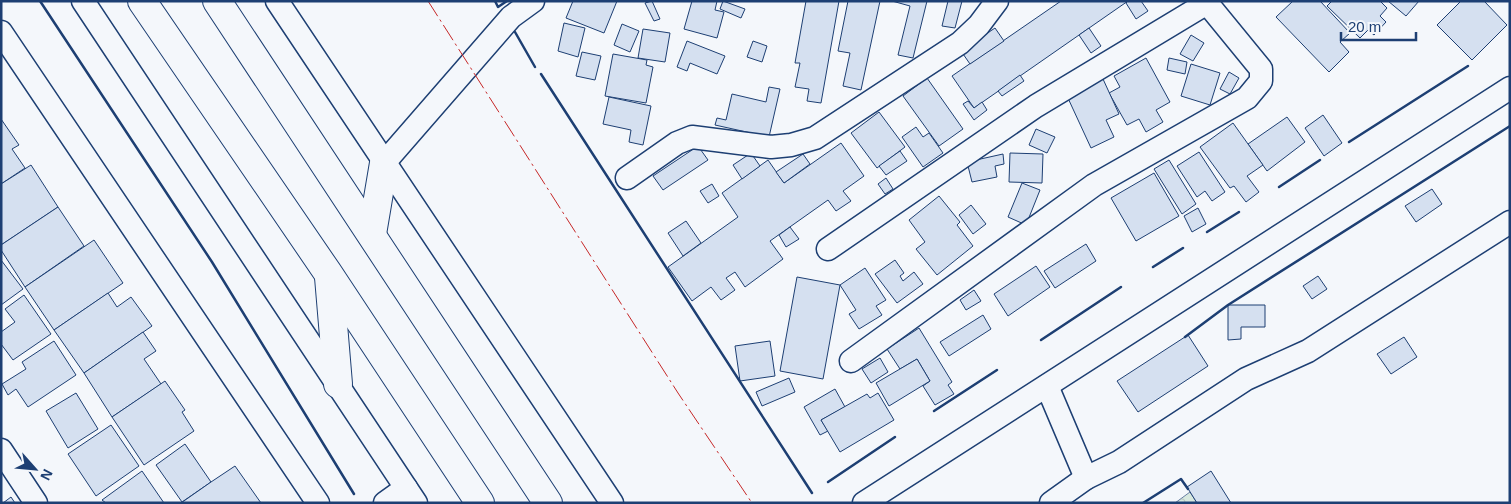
<svg xmlns="http://www.w3.org/2000/svg" width="1511" height="504" viewBox="0 0 1511 504" font-family="Arial,sans-serif">
<defs>
<pattern id="forest-crowns" width="20" height="18" patternUnits="userSpaceOnUse" patternTransform="scale(1.25)"><rect width="20" height="18" fill="#d7e8df"/><path d="M2 6a3 3 0 1 1 6 0M12 15a3 3 0 1 1 6 0" fill="none" stroke="#b8c8c3"/></pattern>
</defs>
<rect width="100%" height="100%" fill="#f4f7fb"/>
<!-- forest -->
<polygon fill="url(#forest-crowns)" stroke="#687fa3" points="1190,492 1197,503 1175,503"/>
<!-- building -->
<g fill="#d5e0f0" stroke="#1d3f73">
<polygon points="573,1 617,1 604,33 566,18"/>
<polygon points="652,1 660,19 654,21 645,3"/>
<polygon points="692,1 717,1 715,10 724,12 717,38 684,29"/>
<polygon points="723,1 745,9 741,18 720,9"/>
<polygon points="806,1 839,1 821,103 807,101 809,89 795,87 800,63 795,63"/>
<polygon points="848,1 880,1 861,90 843,86 850,53 838,51"/>
<polygon points="892,1 927,1 913,58 898,55 910,6"/>
<polygon points="948,1 962,1 955,28 942,26"/>
<polygon points="1061,1 1128,1 974,108 952,76"/>
<polygon points="1128,1 1141,1 1148,11 1136,19 1126,3"/>
<polygon points="1293,1 1320,1 1350,33 1340,42 1349,52 1329,72 1276,17"/>
<polygon points="1332,1 1380,1 1387,8 1380,16 1386,22 1374,35 1368,30 1360,38 1327,6"/>
<polygon points="1388,1 1419,1 1406,16"/>
<polygon points="1461,1 1484,1 1507,25 1472,60 1437,25"/>
<polygon points="564,23 585,28 578,57 558,51"/>
<polygon points="622,24 639,31 630,52 614,45"/>
<polygon points="995,28 1004,41 970,64 961,51"/>
<polygon points="1089,28 1101,46 1091,53 1079,35"/>
<polygon points="643,29 670,33 665,62 638,58"/>
<polygon points="1191,35 1204,43 1193,61 1180,54"/>
<polygon points="687,41 725,56 717,74 690,63 687,71 677,67"/>
<polygon points="753,41 767,46 762,62 747,57"/>
<polygon points="582,52 601,56 595,80 576,76"/>
<polygon points="613,54 647,60 646,65 653,67 646,103 605,96"/>
<polygon points="1146,58 1170,102 1156,110 1163,122 1146,132 1139,119 1127,125 1109,93 1120,87 1114,76"/>
<polygon points="1169,58 1187,62 1185,74 1167,70"/>
<polygon points="1191,64 1220,73 1210,105 1181,96"/>
<polygon points="1229,72 1239,78 1230,94 1220,89"/>
<polygon points="1020,75 1024,81 1002,96 998,91"/>
<polygon points="927,78 963,129 939,146 903,96"/>
<polygon points="1103,79 1119,114 1106,120 1114,137 1091,148 1067,96"/>
<polygon points="769,87 780,89 769,137 715,125 717,118 726,120 732,94 766,102"/>
<polygon points="609,97 651,106 643,145 629,142 631,130 603,124"/>
<polygon points="968,101 974,108 982,102 987,110 974,120 963,104"/>
<polygon points="879,112 905,147 877,168 851,133"/>
<polygon points="1323,115 1342,143 1324,156 1305,128"/>
<polygon points="1287,117 1305,142 1267,171 1248,144"/>
<polygon points="1,119 19,145 12,149 25,168 1,184"/>
<polygon points="1233,123 1263,165 1247,176 1259,192 1246,202 1234,186 1230,188 1200,147"/>
<polygon points="916,127 923,137 929,133 943,153 923,167 902,137"/>
<polygon points="1036,129 1055,137 1047,153 1029,145"/>
<polygon points="841,143 864,176 843,191 851,201 836,211 828,200 770,241 783,259 745,287 735,272 726,278 735,290 721,300 711,287 692,301 668,267 738,217 722,193 768,160 784,183"/>
<polygon points="698,146 708,160 663,190 653,176"/>
<polygon points="900,151 907,161 886,175 879,166"/>
<polygon points="1199,152 1225,192 1212,201 1205,191 1197,197 1177,166"/>
<polygon points="751,153 760,166 742,179 733,165"/>
<polygon points="1010,153 1043,154 1042,183 1009,182"/>
<polygon points="803,154 810,164 784,183 776,172"/>
<polygon points="1003,154 1004,164 995,166 997,177 972,182 967,162"/>
<polygon points="1169,160 1196,204 1182,214 1154,169"/>
<polygon points="31,165 58,207 1,245 1,184"/>
<polygon points="1154,173 1179,216 1136,241 1111,198"/>
<polygon points="886,178 893,189 885,194 878,184"/>
<polygon points="1022,183 1040,190 1026,225 1008,217"/>
<polygon points="712,184 719,196 708,203 700,191"/>
<polygon points="1432,189 1442,204 1416,222 1405,206"/>
<polygon points="939,196 960,222 957,225 973,246 937,275 916,249 925,242 909,220"/>
<polygon points="971,205 986,224 973,234 959,215"/>
<polygon points="58,207 84,246 25,287 1,250 1,245"/>
<polygon points="1198,208 1206,224 1192,232 1184,216"/>
<polygon points="686,221 701,243 683,256 668,233"/>
<polygon points="790,227 799,239 786,247 779,235"/>
<polygon points="94,240 123,283 54,330 25,287"/>
<polygon points="1086,244 1096,261 1055,288 1044,271"/>
<polygon points="1,260 23,289 1,305"/>
<polygon points="895,260 904,273 900,276 903,281 914,272 923,284 897,303 875,274"/>
<polygon points="1036,266 1050,287 1008,316 994,294"/>
<polygon points="865,268 886,300 876,306 882,315 859,329 849,314 856,310 840,285"/>
<polygon points="1318,276 1327,289 1312,299 1303,286"/>
<polygon points="797,277 840,285 823,379 780,371"/>
<polygon points="974,290 981,301 966,310 960,300"/>
<polygon points="108,293 117,307 131,297 152,326 84,373 54,330"/>
<polygon points="24,295 51,334 13,360 1,344 1,332 15,322 5,309"/>
<polygon points="1228,305 1265,305 1265,327 1241,327 1241,339 1228,340"/>
<polygon points="983,315 991,329 949,356 940,342"/>
<polygon points="919,328 952,382 948,385 954,394 935,405 923,386 930,381 917,359 900,369 887,349"/>
<polygon points="143,332 156,351 144,359 161,384 112,417 84,373"/>
<polygon points="1188,335 1208,366 1138,412 1117,381"/>
<polygon points="1404,337 1417,357 1391,374 1377,354"/>
<polygon points="54,341 76,375 28,407 16,389 8,395 2,384 26,369 22,362"/>
<polygon points="770,341 775,376 740,381 735,346"/>
<polygon points="880,358 888,372 871,383 862,369"/>
<polygon points="917,359 930,381 889,406 876,383"/>
<polygon points="789,378 795,392 762,406 756,392"/>
<polygon points="165,381 185,410 182,412 194,431 144,465 112,417"/>
<polygon points="835,389 845,407 821,420 828,431 820,435 804,407"/>
<polygon points="76,393 98,429 68,448 46,411"/>
<polygon points="878,393 894,420 840,452 821,420 867,394 870,398"/>
<polygon points="111,425 139,466 96,496 68,454"/>
<polygon points="185,444 211,482 182,502 156,465"/>
<polygon points="235,466 261,503 181,503 211,482"/>
<polygon points="142,471 164,503 106,503 102,500"/>
<polygon points="1211,471 1231,503 1197,503 1187,487"/>
<polygon points="11,497 15,503 3,503"/>
</g>
<g fill="none" stroke-linecap="round" stroke-linejoin="round">
<defs>
<g id="minor">
<polyline points="83,1 416,503"/>
<polyline points="277,1 612,503"/>
<polyline points="1,32 318,503"/>
<polyline points="384,163 511,17 533,1"/>
<polyline points="627,178 677,143 692,137 771,147 791,145 815,138 960,43 979,25 997,1"/>
<polyline points="828,249 1036,106 1207,3 1205,1"/>
<polyline points="851,361 1094,185 1247,98 1261,81 1261,69 1207,3"/>
<polyline points="1047,386 1086,478 1119,462 1246,379 1308,351 1510,222"/>
<polyline points="1,450 36,503"/>
<polyline points="385,503 406,488"/>
<polyline points="864,503 1510,88"/>
<polyline points="1051,503 1086,478"/>
</g>
<g id="secondary">
<polyline points="142,1 328,273 480,503"/>
<polyline points="217,1 548,503"/>
<polyline points="372,234 384,163"/>
<polyline points="329,277 338,384"/>
</g>
</defs>
<!-- minor casing -->
<use href="#minor" stroke="#1d3f73" stroke-width="25"/>
<!-- secondary casing -->
<use href="#secondary" stroke="#1d3f73" stroke-width="30"/>
<!-- minor -->
<use href="#minor" stroke="#f4f7fb" stroke-width="22"/>
<!-- secondary -->
<use href="#secondary" stroke="#f4f7fb" stroke-width="28"/>
<!-- wall -->
<g stroke="#1d3f73" stroke-width="2.5">
<polyline points="40,1 212,262 354,494"/>
<polyline points="495,1 498,7 507,1"/>
<polyline points="515,32 535,67"/>
<polyline points="541,74 812,493"/>
<polyline points="1349,142 1468,66"/>
<polyline points="1279,187 1320,160"/>
<polyline points="1207,232 1239,212"/>
<polyline points="1153,267 1183,248"/>
<polyline points="1185,337 1228,305 1510,126"/>
<polyline points="1041,340 1121,287"/>
<polyline points="934,411 997,370"/>
<polyline points="828,482 895,437"/>
<polyline points="1143,503 1181,479 1188,489"/>
</g>
<!-- power -->
<polyline stroke="#c62828" stroke-width="1" stroke-dasharray="18 4 2.5 4" stroke-linecap="butt" points="428,1 678,393 752,503"/>
</g>
<!-- border -->
<rect width="1511" height="504" fill="none" stroke="#1d3f73" stroke-width="5"/>
<!-- north arrow -->
<g transform="translate(35 469) rotate(117)" stroke="#f4f7fb" stroke-width="4" paint-order="stroke">
<path d="M0-4L9 19L0 12L-9 19Z" fill="#1d3f73"/>
<text y="-8" font-size="14" font-weight="bold" text-anchor="middle" fill="#1d3f73">N</text>
</g>
<!-- scale -->
<path d="M1341 32v8h75v-8" fill="none" stroke="#1d3f73" stroke-width="2.5"/>
<text x="1348" y="32" font-size="15" fill="#1d3f73" stroke="#f4f7fb" stroke-width="4" paint-order="stroke">20 m</text>
</svg>
